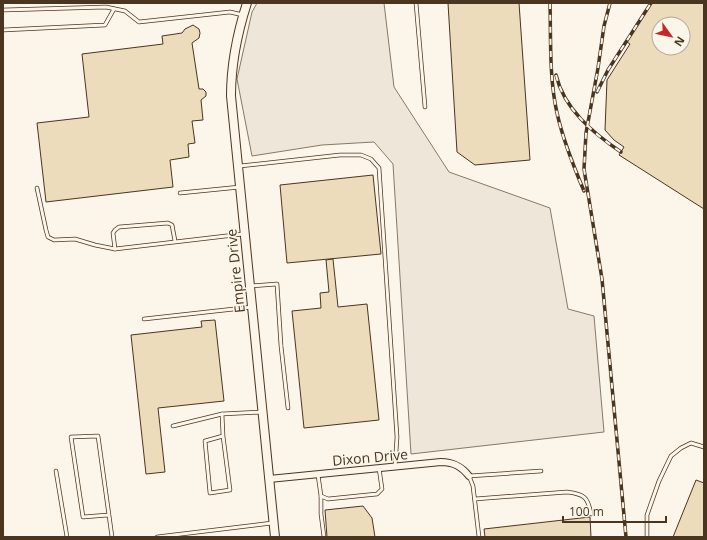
<svg xmlns="http://www.w3.org/2000/svg" width="707" height="540" viewBox="0 0 707 540" font-family="'Open Sans',sans-serif">
<rect width="100%" height="100%" fill="#fbf6e9"/>
<!-- green -->
<polygon fill="#ede6d9" stroke="#887966" points="257,3 384,3 394,87 449,172 550,208 568,309 594,316 604,432 411,454 393,164 374,142 322,145 252,156 237,79 252,12"/>
<!-- building -->
<g fill="#ecdcbc" stroke="#4a3520" fill-rule="evenodd">
<polygon points="448,3 519,3 530,160 475,165 457,152"/>
<path d="M 652,3 L 704,3 L 704,209 L 619,155 L 624,147 L 614,140 L 605,130 L 607,80 L 630,44 L 627,42 ZM 659,24 L 683,24 L 683,48 L 659,48 Z"/>
<polygon points="193,25 199,29 200,33 199,38 192,43 199,89 203,89 206,92 206,96 201,100 203,120 192,121 195,143 188,144 189,157 170,160 173,187 46,202 37,123 89,117 82,54 163,44 162,36 182,33 185,29"/>
<polygon points="373,175 381,254 287,263 280,185"/>
<polygon points="333,259 338,307 367,304 379,420 304,428 292,311 321,308 320,293 329,292 326,260"/>
<polygon points="215,320 224,401 158,408 165,472 146,474 131,335 202,327 201,321"/>
<polygon points="696,480 704,483 704,537 673,537"/>
<polygon points="363,506 372,518 375,537 327,537 325,510"/>
<polygon points="590,517 591,537 485,537 484,529"/>
</g>
<g fill="none" stroke-linecap="round" stroke-linejoin="round">
<defs>
<g id="service">
<polyline points="416,3 425,107"/>
<polyline points="3,10 106,7 125,11 139,22 230,12 243,15"/>
<polyline points="3,30 105,25 114,9"/>
<polyline points="240,166 340,155 361,155 371,159 379,168 397,437 395,467"/>
<polyline points="37,188 46,230 48,237 54,240 75,239 95,245 115,249 243,234"/>
<polyline points="180,193 240,187"/>
<polyline points="115,249 113,233 115,230 119,227 168,223 172,225 175,241"/>
<polyline points="251,286 277,284 281,346 288,408"/>
<polyline points="144,319 252,307"/>
<polyline points="222,414 223,436 230,490 210,493 205,441 223,436"/>
<polyline points="173,426 222,414 263,412"/>
<polyline points="56,471 67,537"/>
<polyline points="318,475 321,496 328,499 377,494 382,489 379,468"/>
<polyline points="321,496 321,514 324,537"/>
<path d="M 475,499 L 567,492 C 584,494 588,497 591,514"/>
<polyline points="108,515 83,517 71,437 98,436 112,537"/>
<polyline points="157,537 272,523"/>
<polyline points="479,537 473,486 469,476 541,471"/>
<polyline points="647,537 647,515 659,481 671,456 681,448 691,443 704,447"/>
</g>
<path id="minor" d="M 269,479 L 441,462 C 453,462 461,466 469,476"/>
<path id="tertiary" d="M 247,3 C 237,34 231,63 231,96 L 275,537"/>
</defs>
<!-- service casing -->
<use href="#service" stroke="#4a3520" stroke-width="4.5"/>
<!-- minor casing -->
<use href="#minor" stroke="#4a3520" stroke-width="8"/>
<!-- tertiary casing -->
<use href="#tertiary" stroke="#4a3520" stroke-width="10"/>
<!-- service -->
<use href="#service" stroke="#fbf6e9" stroke-width="3"/>
<!-- minor -->
<use href="#minor" stroke="#fbf6e9" stroke-width="6"/>
<!-- tertiary -->
<use href="#tertiary" stroke="#fbf6e9" stroke-width="8"/>
<defs>
<g id="rail">
<path d="M 550,3 C 551,39 549,77 557,113 C 563,140 573,165 584,191"/>
<polyline points="610,3 604,26 598,68 586,133 584,169 602,279 626,537"/>
<path d="M 556,75 C 564,109 593,133 621,152"/>
<polyline points="597,92 608,70 651,3"/>
</g>
</defs>
<!-- rail casing -->
<use href="#rail" stroke="#4a3520" stroke-width="3.5"/>
<!-- rail -->
<use href="#rail" stroke="#fbf6e9" stroke-width="2" stroke-dasharray="6" stroke-linecap="butt"/>
</g>
<g text-anchor="middle" dominant-baseline="central" stroke-width="3" stroke-linejoin="round" paint-order="stroke">
<!-- street labels -->
<g font-size="14" fill="#4a3520" stroke="#fbf6e9">
<text transform="translate(235 271) rotate(-96)">Empire Drive</text>
<text transform="translate(370 457) rotate(-5)">Dixon Drive</text>
</g>
</g>
<!-- border -->
<rect width="707" height="540" fill="none" stroke="#4a3520" stroke-width="8"/>
<!-- north arrow -->
<g transform="translate(671 36) rotate(123)"><circle r="19" fill="#fbf6e9" stroke="#b4a999"/>
<path d="M0-3L7 15L0 10L-7 15Z" fill="#c62828"/>
<text y="-6" font-size="11" font-weight="bold" text-anchor="middle" fill="#4a3520">N</text>
</g>
<!-- scale -->
<path d="M563 516v6h103v-6" fill="none" stroke="#4a3520" stroke-width="2"/>
<text x="569" y="516" font-size="12" fill="#4a3520" stroke="#fbf6e9" stroke-width="3" paint-order="stroke">100 m</text>
</svg>
